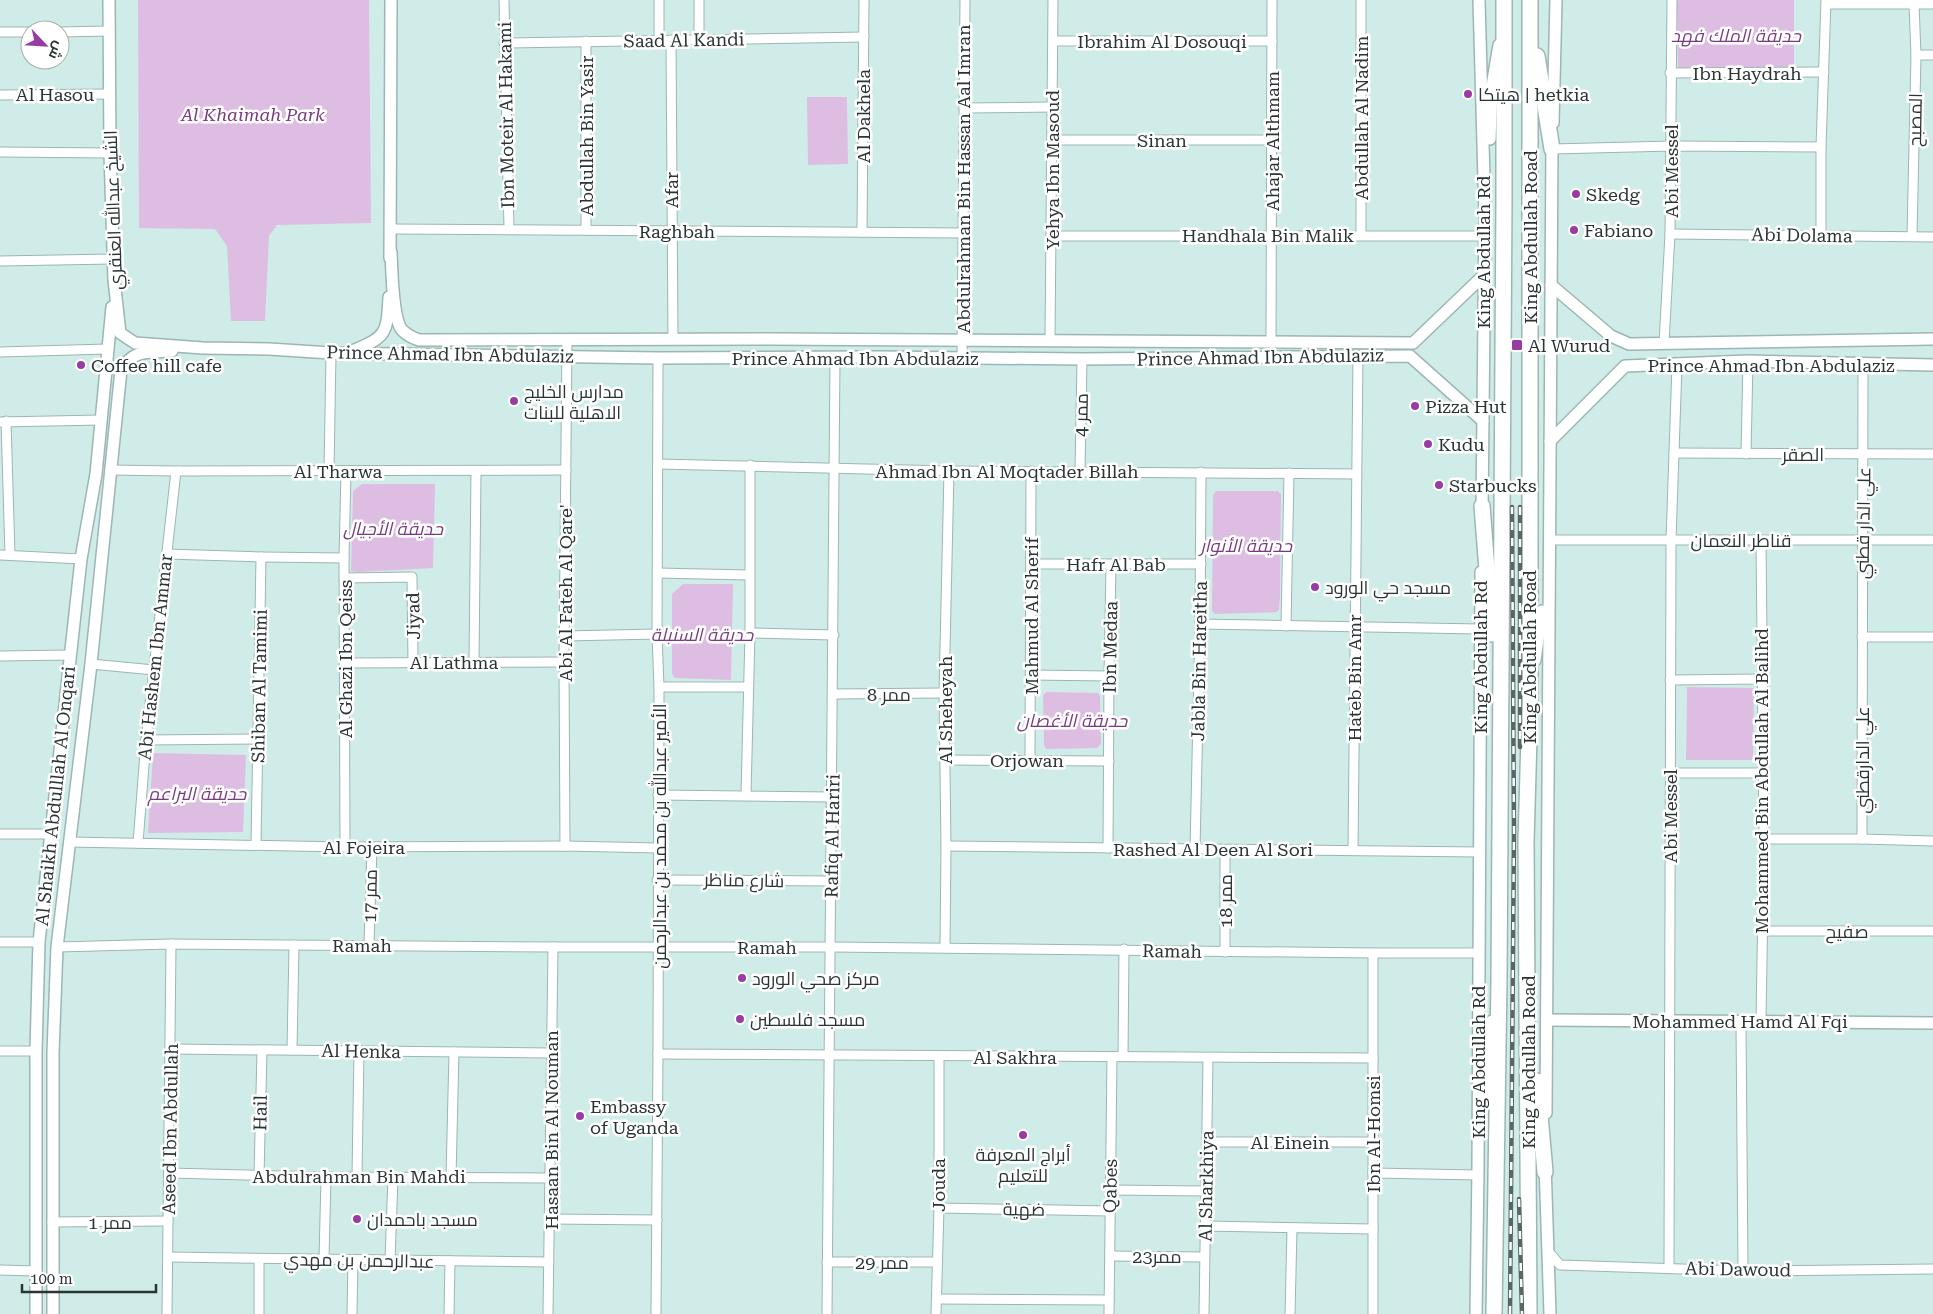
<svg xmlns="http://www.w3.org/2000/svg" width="1933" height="1314" viewBox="0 0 1933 1314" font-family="'Roboto Serif',Cairo,serif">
<rect width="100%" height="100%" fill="#d0ece8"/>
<!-- green -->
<g fill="#debde2">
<polygon points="138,0 369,0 371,223 277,225 269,236 265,321 231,321 227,246 215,229 139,228"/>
<polygon points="1679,0 1794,0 1794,68 1678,70 1677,1"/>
<polygon points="807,97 847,97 848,164 808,165"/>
<polygon points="362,484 435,484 433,568 357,572 351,571 353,491"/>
<polygon points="1216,491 1278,491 1281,494 1280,596 1279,610 1276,612 1215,614 1212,611 1213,495"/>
<polygon points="683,584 733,584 731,680 675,678 672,674 672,594"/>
<polygon points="1687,687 1754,688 1753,760 1686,760"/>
<polygon points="1046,692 1098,693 1100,695 1101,744 1097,748 1046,749 1044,745 1043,695"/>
<polygon points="153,753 246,755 243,832 148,833"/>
</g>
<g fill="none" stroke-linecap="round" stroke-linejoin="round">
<defs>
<g id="street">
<polyline points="504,0 509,229"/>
<polyline points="659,0 659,40"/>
<polyline points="699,0 699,39"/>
<polyline points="1361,0 1361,235"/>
<polyline points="1826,4 1933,4"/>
<polyline points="0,32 30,32"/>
<polyline points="60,32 109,31"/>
<polyline points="671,40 673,339"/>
<polyline points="586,41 586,230"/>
<polyline points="1053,41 1272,41"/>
<polyline points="504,43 864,37"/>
<polyline points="1916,55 1933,55"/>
<polyline points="1670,73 1824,72"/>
<polyline points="0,95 109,94"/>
<polyline points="964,108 1052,107"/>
<polyline points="1052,140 1272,140"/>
<polyline points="1552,149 1672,146 1821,147"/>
<polyline points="0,152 110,153"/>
<polyline points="392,229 963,233"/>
<polyline points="862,232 864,0"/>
<polyline points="1670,234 1933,237"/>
<polyline points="1821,235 1821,147 1826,0"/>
<polyline points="1051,236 1484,236"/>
<polyline points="1912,236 1916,55 1914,4"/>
<polyline points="0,261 113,259"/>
<polyline points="1050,340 1053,0"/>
<polyline points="1271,341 1272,0"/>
<polyline points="1664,343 1670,234 1672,0"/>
<polyline points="0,352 108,349"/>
<polyline points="962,359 965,0"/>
<polyline points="6,421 10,555"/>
<polyline points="0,422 101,420"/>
<polyline points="1674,453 1933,454"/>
<polyline points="1746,454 1748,361"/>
<polyline points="658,464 949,471 1356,474"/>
<polyline points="110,470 176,471 566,470"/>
<polyline points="329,471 331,353"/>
<polyline points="1080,471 1082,359"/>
<polyline points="1549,540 1933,540"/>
<polyline points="1761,540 1764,839 1761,1021"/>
<polyline points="166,554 261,557 344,558"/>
<polyline points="0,555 81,559"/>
<polyline points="1031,564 1201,564"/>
<polyline points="658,573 749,575"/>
<polyline points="345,578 412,577 413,662"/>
<polyline points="1200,624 1480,629"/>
<polyline points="1286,626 1289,473"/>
<polyline points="750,633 834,635"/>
<polyline points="565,636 657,634"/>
<polyline points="1862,637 1933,637"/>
<polyline points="0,656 71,655"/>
<polyline points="474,662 476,472"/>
<polyline points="344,663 564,662"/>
<polyline points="91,664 154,670"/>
<polyline points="1031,675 1109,676"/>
<polyline points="1670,680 1762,679"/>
<polyline points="659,687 748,687"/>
<polyline points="833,694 944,693"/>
<polyline points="146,740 257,739"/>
<polyline points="945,760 1109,761"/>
<polyline points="1030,760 1031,471"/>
<polyline points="1670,773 1762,773"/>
<polyline points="658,795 832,797"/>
<polyline points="746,795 750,633 750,465"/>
<polyline points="0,834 50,834"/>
<polyline points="1764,839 1862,839 1933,841"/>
<polyline points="1862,839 1863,364"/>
<polyline points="69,842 345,847 565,846 658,848"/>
<polyline points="138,843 146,740 176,471"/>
<polyline points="256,845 261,557"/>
<polyline points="565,846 564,662 567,340"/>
<polyline points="946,846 1479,852"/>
<polyline points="345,847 344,558 346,472"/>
<polyline points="1108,848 1109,676 1111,565"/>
<polyline points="1195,850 1200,624 1201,472"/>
<polyline points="1353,850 1358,356"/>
<polyline points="657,880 831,881"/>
<polyline points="1762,931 1933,931"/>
<polyline points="0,942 39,942"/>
<polyline points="369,945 372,847"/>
<polyline points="57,947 171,944 553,947 831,947 1373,953 1478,953"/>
<polyline points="945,948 946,846 944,693 949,471"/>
<polyline points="1225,952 1225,850"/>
<polyline points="1741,1022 1743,1271"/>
<polyline points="171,1049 551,1053"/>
<polyline points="292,1050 294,945"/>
<polyline points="0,1051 36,1051"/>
<polyline points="658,1054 1373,1058"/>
<polyline points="1123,1056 1124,949"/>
<polyline points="1207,1142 1373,1142"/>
<polyline points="169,1173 326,1177 549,1178"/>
<polyline points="1373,1173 1478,1175"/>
<polyline points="259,1176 262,1050"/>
<polyline points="357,1176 359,1051"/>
<polyline points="451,1177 454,1052"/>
<polyline points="1110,1190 1206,1191"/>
<polyline points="939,1208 1109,1211"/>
<polyline points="550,1219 657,1220"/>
<polyline points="52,1222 168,1221"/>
<polyline points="1205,1226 1373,1229"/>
<polyline points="1548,1251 1560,1265 1743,1271 1933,1269"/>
<polyline points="1110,1256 1204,1257"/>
<polyline points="168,1257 549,1262"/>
<polyline points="259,1259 259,1314"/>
<polyline points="324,1259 326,1177"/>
<polyline points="390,1260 393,1177"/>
<polyline points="827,1262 936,1262"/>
<polyline points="1669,1268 1671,540 1677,365"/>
<polyline points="0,1270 37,1271"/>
<polyline points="937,1299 1109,1300"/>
<polyline points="167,1314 171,944"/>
<polyline points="352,1314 353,1260"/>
<polyline points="449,1314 450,1261"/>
<polyline points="548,1314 553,947"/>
<polyline points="656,1314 658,1054 659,687 657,634 658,358"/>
<polyline points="827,1314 835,357"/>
<polyline points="936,1314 939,1208 939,1057"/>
<polyline points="1109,1314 1112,1057"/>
<polyline points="1204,1314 1208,1058"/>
<polyline points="1290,1314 1292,1229"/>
<polyline points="1373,1314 1373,953"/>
</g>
<g id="secondary">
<polyline points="109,0 110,153 114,280 120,333 135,343 203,348 269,349 331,353 658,358 877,357 1082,359 1410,356 1483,421"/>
<polyline points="1479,0 1485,216 1482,513"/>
<polyline points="1553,123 1556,0"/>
<polyline points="1490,139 1492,86 1499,45"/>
<path d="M 391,252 C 392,269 392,318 402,330 C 407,335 413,338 419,340 L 770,339 L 1413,343 L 1483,276"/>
<polyline points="390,258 391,0"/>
<polyline points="1551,285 1611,336 1629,344 1933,339"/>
<path d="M 352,351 C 387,337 387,333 389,297"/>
<polyline points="1550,441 1625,366 1748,361 1933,365"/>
<polyline points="1535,660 1542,611"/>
<polyline points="1547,1020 1933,1023"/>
<polyline points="1485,1097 1492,1021"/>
<polyline points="1546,1113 1552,142"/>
<polyline points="1545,1164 1550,1314"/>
<polyline points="36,1314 36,1051 39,942 81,559 96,474 112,307"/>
<path d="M 53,1314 L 53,1053 L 57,947 L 91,664 L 121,370 C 135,348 148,353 172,351"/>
<polyline points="1476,1314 1478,1169 1481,572"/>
</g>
<g id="highway">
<polyline points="1537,56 1552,149"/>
<polyline points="1482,506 1492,634"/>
<polyline points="1537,1081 1545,1172"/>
<polyline points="1494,1314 1499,980 1504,198 1504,0"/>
<polyline points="1529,1314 1526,842 1530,701 1530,0"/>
</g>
</defs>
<!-- street casing -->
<use href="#street" stroke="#9cb6b3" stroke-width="11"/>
<!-- secondary casing -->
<use href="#secondary" stroke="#9cb6b3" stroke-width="14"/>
<!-- highway casing -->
<use href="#highway" stroke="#9cb6b3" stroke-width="18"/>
<!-- street -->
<use href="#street" stroke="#fff" stroke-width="9"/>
<!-- secondary -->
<use href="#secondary" stroke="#fff" stroke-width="11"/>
<!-- highway -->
<use href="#highway" stroke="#fff" stroke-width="15"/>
<defs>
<g id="rail">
<polyline points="1520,507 1520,747"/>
<polyline points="1519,1199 1522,1314"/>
<polyline points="1510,1314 1514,832 1512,507"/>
</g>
</defs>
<!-- rail casing -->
<use href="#rail" stroke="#576764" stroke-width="4.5"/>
<!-- rail -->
<use href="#rail" stroke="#fff" stroke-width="2.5" stroke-dasharray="8" stroke-linecap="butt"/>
</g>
<!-- markers -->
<g fill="#993ba5" stroke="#fff" stroke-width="2">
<circle cx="1468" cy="94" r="5"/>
<circle cx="1576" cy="194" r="5"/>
<circle cx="1574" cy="230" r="5"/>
<rect x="1511" y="339" width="12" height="12" rx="2.5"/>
<circle cx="81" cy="365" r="5"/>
<circle cx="514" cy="401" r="5"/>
<circle cx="1415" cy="406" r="5"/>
<circle cx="1428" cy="444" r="5"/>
<circle cx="1439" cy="485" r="5"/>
<circle cx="1315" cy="587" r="5"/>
<circle cx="742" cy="978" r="5"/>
<circle cx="740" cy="1019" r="5"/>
<circle cx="580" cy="1116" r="5"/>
<circle cx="1023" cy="1135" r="5"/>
<circle cx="357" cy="1219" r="5"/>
</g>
<g text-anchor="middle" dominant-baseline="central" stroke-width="5" stroke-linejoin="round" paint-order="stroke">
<!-- park labels -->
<g font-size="18" font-style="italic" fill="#793a81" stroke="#fff">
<text x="1736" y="35">حديقة الملك فهد</text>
<text x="253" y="114">Al Khaimah Park</text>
<text x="393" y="528">حديقة الأجيال</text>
<text x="1246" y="545">حديقة الأنوار</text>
<text x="702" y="634">حديقة السنبلة</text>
<text x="1072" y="720">حديقة الأغصان</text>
<text x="197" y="793">حديقة البراعم</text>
</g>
<!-- street labels -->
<g font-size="18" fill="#2a3533" stroke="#fff">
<text transform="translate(684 40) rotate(-1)">Saad Al Kandi</text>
<text x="1162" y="41">Ibrahim Al Dosouqi</text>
<text x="1747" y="73">Ibn Haydrah</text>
<text x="55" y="94">Al Hasou</text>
<text transform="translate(506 115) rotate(-91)">Ibn Moteir Al Hakami</text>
<text transform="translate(863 116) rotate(-90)">Al Dakhela</text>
<text transform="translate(1361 118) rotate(-90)">Abdullah Al Nadim</text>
<text transform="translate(1915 120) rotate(-89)">المصبح</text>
<text transform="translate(586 136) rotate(-90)">Abdullah Bin Yasir</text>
<text x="1162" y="140">Sinan</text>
<text transform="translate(1272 141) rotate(-90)">Ahajar Althmam</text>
<text transform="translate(1052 170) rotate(-90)">Yehya Ibn Masoud</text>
<text transform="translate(1671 171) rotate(-90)">Abi Messel</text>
<text transform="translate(963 179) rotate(-90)">Abdulrahman Bin Hassan Aal Imran</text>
<text transform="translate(671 190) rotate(-90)">Afar</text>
<text transform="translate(113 210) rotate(-92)">الشيخ عبدالله العنقري</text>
<text x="677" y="231">Raghbah</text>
<text x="1268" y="235">Handhala Bin Malik</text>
<text transform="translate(1802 235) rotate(1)">Abi Dolama</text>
<text transform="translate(1530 237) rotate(-90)">King Abdullah Road</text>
<text transform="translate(1483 252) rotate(-90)">King Abdullah Rd</text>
<text transform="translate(450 354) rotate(1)">Prince Ahmad Ibn Abdulaziz</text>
<text transform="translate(1260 357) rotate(-1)">Prince Ahmad Ibn Abdulaziz</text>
<text x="855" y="358">Prince Ahmad Ibn Abdulaziz</text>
<text x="1771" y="365">Prince Ahmad Ibn Abdulaziz</text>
<text transform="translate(1081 415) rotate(-89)">ممر 4</text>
<text x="1803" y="454">الصقر</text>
<text x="338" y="471">Al Tharwa</text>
<text x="1007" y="471">Ahmad Ibn Al Moqtader Billah</text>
<text transform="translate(1863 523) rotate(-89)">علي الدار قطني</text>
<text x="1741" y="540">قناطر النعمان</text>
<text x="1116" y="564">Hafr Al Bab</text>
<text transform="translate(565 593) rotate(-90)">Abi Al Fateh Al Qare'</text>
<text transform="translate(413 616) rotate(-91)">Jiyad</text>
<text transform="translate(1031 616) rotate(-90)">Mahmud Al Sherif</text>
<text transform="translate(1110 647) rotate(-89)">Ibn Medaa</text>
<text transform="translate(155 657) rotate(-84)">Abi Hashem Ibn Ammar</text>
<text transform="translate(1480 657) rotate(-90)">King Abdullah Rd</text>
<text transform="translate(1529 657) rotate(-90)">King Abdullah Road</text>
<text transform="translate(345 659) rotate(-90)">Al Ghazi Ibn Qeiss</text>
<text transform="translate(1199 661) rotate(-89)">Jabla Bin Hareitha</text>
<text x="454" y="662">Al Lathma</text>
<text transform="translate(1354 678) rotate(-90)">Hateb Bin Amr</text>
<text transform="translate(259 686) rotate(-89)">Shiban Al Tamimi</text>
<text x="889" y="694">ممر 8</text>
<text transform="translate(945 710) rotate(-90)">Al Sheheyah</text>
<text x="1027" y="760">Orjowan</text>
<text transform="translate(1862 760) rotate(-90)">علي الدارقطني</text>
<text transform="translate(1761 781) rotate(-90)">Mohammed Bin Abdullah Al Balihd</text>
<text transform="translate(55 796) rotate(-84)">Al Shaikh Abdulllah Al Onqari</text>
<text transform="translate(1670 816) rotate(-90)">Abi Messel</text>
<text transform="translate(659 836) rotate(-90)">الأمير عبدالله بن محمد بن عبدالرحمن</text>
<text transform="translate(832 836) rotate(-89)">Rafiq Al Hariri</text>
<text x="364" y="847">Al Fojeira</text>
<text x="1213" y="849">Rashed Al Deen Al Sori</text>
<text transform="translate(744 880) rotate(1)">شارع مناظر</text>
<text transform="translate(370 896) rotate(-89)">ممر 17</text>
<text transform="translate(1225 901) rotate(-90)">ممر 18</text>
<text x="1847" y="931">صفيح</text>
<text x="362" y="945">Ramah</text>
<text x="767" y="947">Ramah</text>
<text transform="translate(1172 951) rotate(1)">Ramah</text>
<text x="1740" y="1021">Mohammed Hamd Al Fqi</text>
<text transform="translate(361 1051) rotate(1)">Al Henka</text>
<text x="1015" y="1057">Al Sakhra</text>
<text transform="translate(1478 1062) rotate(-90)">King Abdullah Rd</text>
<text transform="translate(1528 1062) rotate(-90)">King Abdullah Road</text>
<text transform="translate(260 1113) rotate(-89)">Hail</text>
<text transform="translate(170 1129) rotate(-89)">Aseed Ibn Abdullah</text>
<text transform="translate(551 1130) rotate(-90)">Hasaan Bin Al Nouman</text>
<text transform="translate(1373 1134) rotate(-90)">Ibn Al-Homsi</text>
<text x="1290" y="1142">Al Einein</text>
<text x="359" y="1176">Abdulrahman Bin Mahdi</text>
<text transform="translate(938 1185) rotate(-90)">Jouda</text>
<text transform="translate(1110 1186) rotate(-89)">Qabes</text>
<text transform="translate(1206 1186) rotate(-89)">Al Sharkhiya</text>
<text transform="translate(1024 1209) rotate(1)">ضهية</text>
<text x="110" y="1222">ممر 1</text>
<text x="1157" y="1256">ممر23</text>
<text transform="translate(359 1260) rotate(1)">عبدالرحمن بن مهدي</text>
<text x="882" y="1262">ممر 29</text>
<text transform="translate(1738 1269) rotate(1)">Abi Dawoud</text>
</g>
<!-- poi labels -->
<g font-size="18" fill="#2a3533" stroke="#fff" text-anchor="start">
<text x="1478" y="94">هيتكا | hetkia</text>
<text x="1586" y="194">Skedg</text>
<text x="1584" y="230">Fabiano</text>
<text x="1528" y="345">Al Wurud</text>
<text x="91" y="365">Coffee hill cafe</text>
<text x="524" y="391">مدارس الخليج<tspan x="524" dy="21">الاهلية للبنات</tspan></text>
<text x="1425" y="406">Pizza Hut</text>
<text x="1438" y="444">Kudu</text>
<text x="1449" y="485">Starbucks</text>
<text x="1325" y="587">مسجد حي الورود</text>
<text x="752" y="978">مركز صحي الورود</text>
<text x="750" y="1019">مسجد فلسطين</text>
<text x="590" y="1106">Embassy<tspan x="590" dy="21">of Uganda</tspan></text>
<text x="1023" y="1154" text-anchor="middle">أبراج المعرفة<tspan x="1023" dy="21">للتعليم</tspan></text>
<text x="367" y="1219">مسجد باحمدان</text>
</g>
</g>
<!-- north arrow -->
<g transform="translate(45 45) rotate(115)"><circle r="24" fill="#ffffff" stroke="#aaaead"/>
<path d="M0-4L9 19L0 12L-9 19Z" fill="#993ba5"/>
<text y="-8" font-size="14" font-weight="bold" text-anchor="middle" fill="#2a3533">ش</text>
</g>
<!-- scale -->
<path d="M22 1284v8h134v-8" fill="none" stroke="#2a3533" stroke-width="2.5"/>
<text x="30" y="1284" font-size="15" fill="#2a3533" stroke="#ffffff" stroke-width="4" paint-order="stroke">100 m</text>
</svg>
